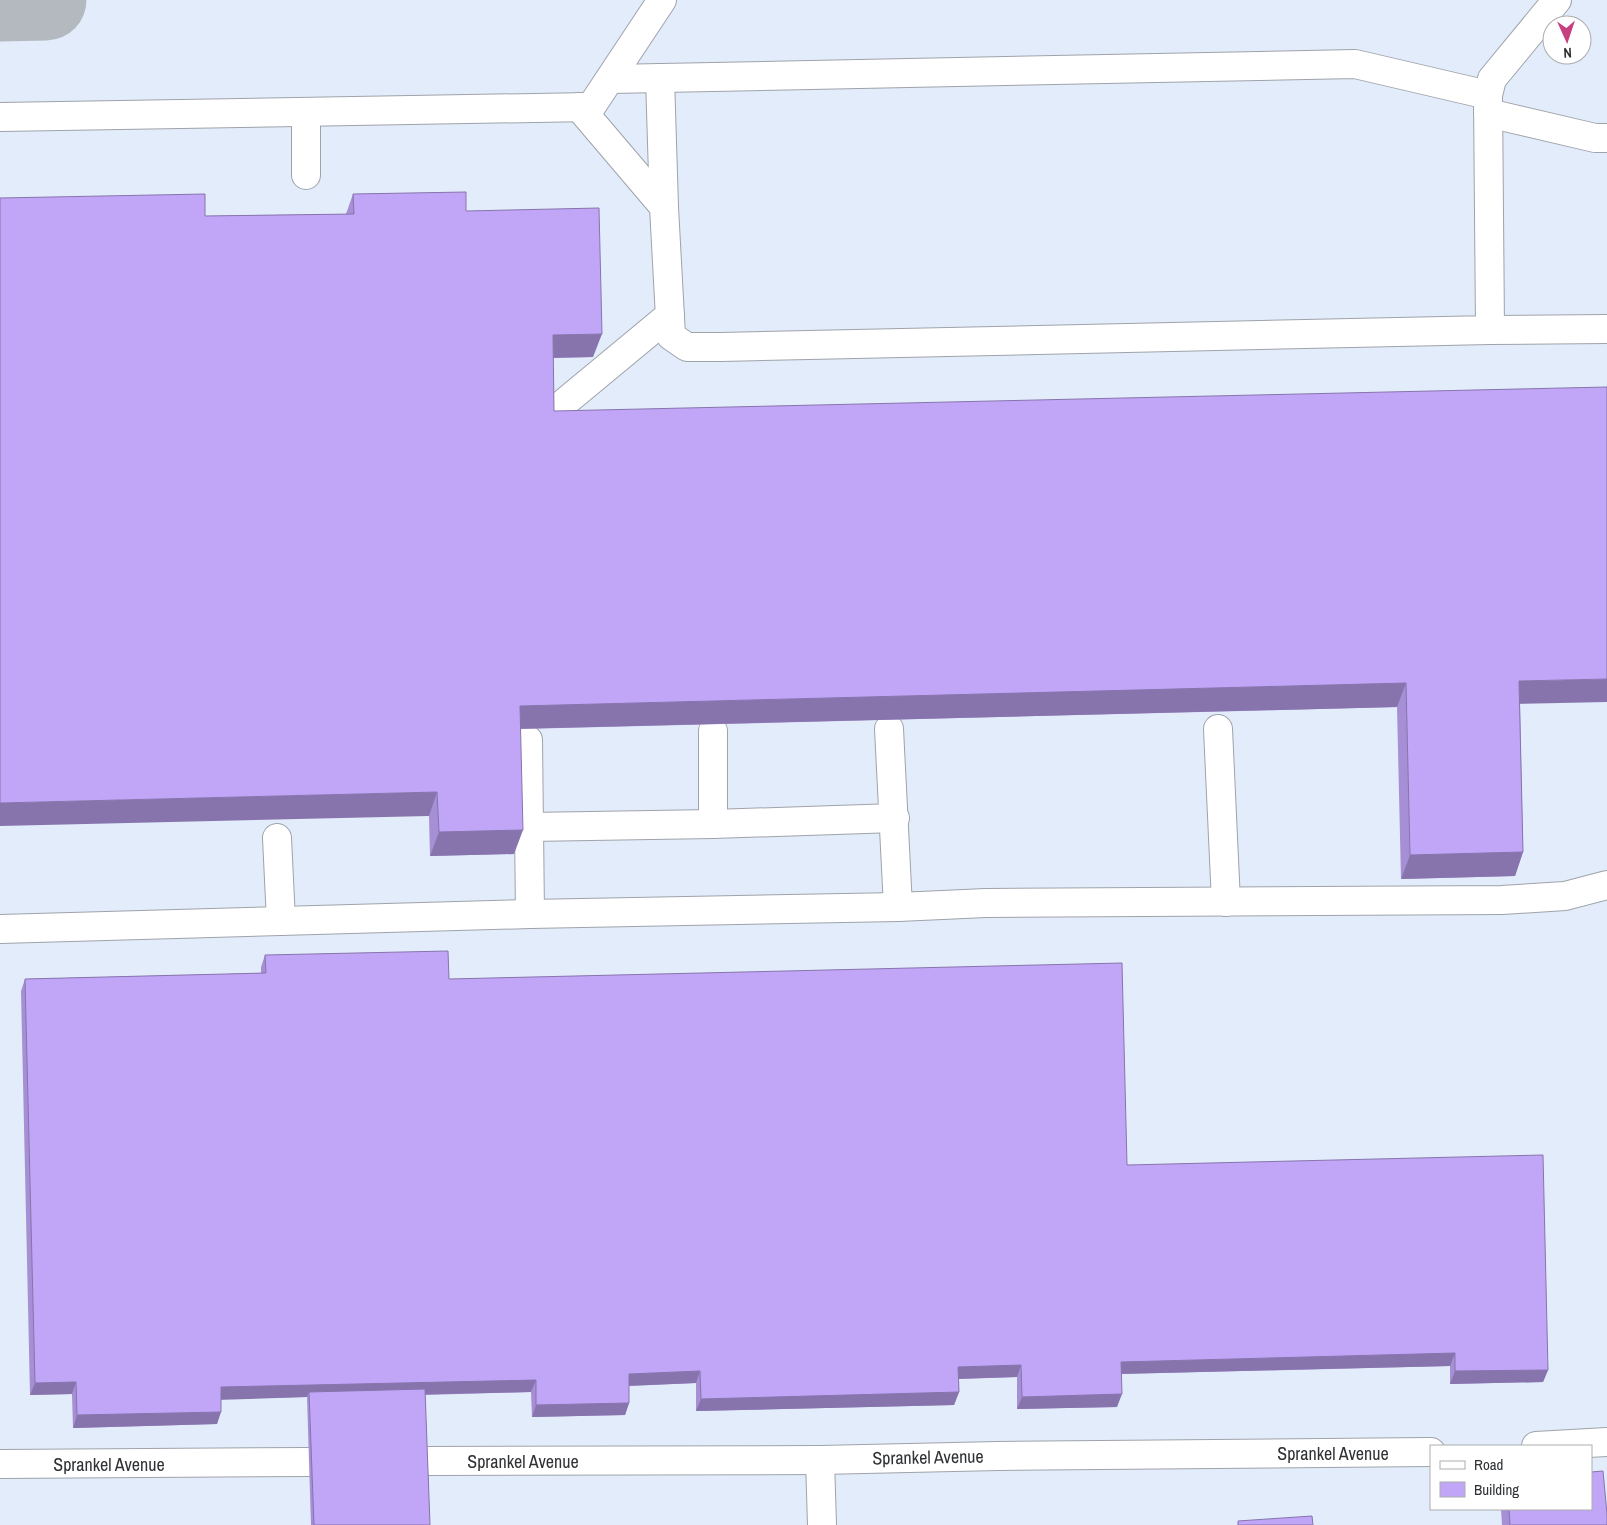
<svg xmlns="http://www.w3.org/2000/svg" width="1607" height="1525" viewBox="0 0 1607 1525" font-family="'Archivo Narrow',sans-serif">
<rect width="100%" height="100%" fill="#f2f7ff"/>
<!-- built -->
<path fill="#e2ecfa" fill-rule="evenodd" d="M 0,0 L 1607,0 L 1607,1525 L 0,1525 ZM 1552,25 L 1582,25 L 1582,55 L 1552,55 ZM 1431,1446 L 1591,1446 L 1591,1509 L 1431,1509 Z"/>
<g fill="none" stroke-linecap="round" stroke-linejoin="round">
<!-- taxiway -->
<polyline stroke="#b4b8bf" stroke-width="81" points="0,1 46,0"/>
<defs>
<g id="minor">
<polyline points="660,78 664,207"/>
<polyline points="610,79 1355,64 1488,95"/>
<polyline points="579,107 664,207 671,336 687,347 721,347 1490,330 1488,95 1492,79 1557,0"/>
<polyline points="1488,113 1595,138 1607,138"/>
<polyline points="0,117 591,107 662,0"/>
<polyline points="306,175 306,113"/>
<polyline points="1490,330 1607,329"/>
<polyline points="559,407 670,315"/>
<polyline points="889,729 898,907"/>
<polyline points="1218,729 1226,902"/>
<polyline points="528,740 530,914"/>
<polyline points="713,824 895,818"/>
<polyline points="529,827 713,824 713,731"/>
<polyline points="277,838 281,921"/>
<polyline points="0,929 530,914 898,907 986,903 1502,900 1565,896 1607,885"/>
<polyline points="1536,1446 1607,1442"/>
<polyline points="820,1460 822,1525"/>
<polyline points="425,1461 820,1460 998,1456 1431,1452"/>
<polyline points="0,1464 309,1462"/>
</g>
</defs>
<!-- minor casing -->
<use href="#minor" stroke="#9fa3aa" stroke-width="30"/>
<!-- minor -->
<use href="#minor" stroke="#fff" stroke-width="28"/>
</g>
<!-- wall -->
<g fill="#a68fd4">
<polygon points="353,194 466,211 593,357 553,358 554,411 1520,704 1523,852 1515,876 1401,879 1397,707 520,729 514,854 430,856 429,816 205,216 346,214"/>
<polygon points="265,955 449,979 1127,1165 1548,1370 1543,1382 1450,1384 1450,1366 1121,1374 1117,1407 1017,1409 1017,1377 958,1379 959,1392 954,1405 696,1411 696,1383 629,1386 629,1403 625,1415 532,1417 531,1392 425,1395 430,1525 311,1525 307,1397 221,1399 217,1424 73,1428 72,1394 30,1395 21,991 25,979 261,973 261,967"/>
<polygon points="1501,1509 1591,1509 1607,1525 1502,1525"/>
</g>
<!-- shaded-wall -->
<g fill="#8774ad">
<polygon points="602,334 593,357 544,358 553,335"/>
<polygon points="1607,679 1607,702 1510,704 1519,681"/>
<polygon points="1406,683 1397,707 511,729 520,706"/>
<polygon points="437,792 429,816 0,826 0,803"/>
<polygon points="523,830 514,854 430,856 439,832"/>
<polygon points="1523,852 1515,876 1401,879 1410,855"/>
<polygon points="1455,1353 1450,1366 1116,1374 1121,1362"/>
<polygon points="1021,1365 1017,1377 954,1379 958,1367"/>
<polygon points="1548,1370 1543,1382 1450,1384 1455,1371"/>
<polygon points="700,1371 696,1383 624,1386 629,1374"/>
<polygon points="536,1380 531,1392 309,1397 309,1392 307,1397 216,1400 221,1387"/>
<polygon points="76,1382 72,1394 30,1395 35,1383"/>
<polygon points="959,1392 954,1405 696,1411 701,1399"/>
<polygon points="1122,1394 1117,1407 1017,1409 1022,1397"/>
<polygon points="629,1403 625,1415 532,1417 536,1405"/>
<polygon points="221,1412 217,1424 73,1428 77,1415"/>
</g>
<!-- building -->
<g fill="#c1a6f7" stroke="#8774ad">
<polygon points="466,192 466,211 599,208 602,334 553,335 554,411 1607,387 1607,679 1519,681 1523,852 1410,855 1406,683 520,706 523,830 439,832 437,792 0,803 0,198 205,194 205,216 354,214 353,194"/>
<polygon points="448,951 449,979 1122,963 1127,1165 1543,1155 1548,1370 1455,1371 1455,1353 1121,1362 1122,1394 1022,1397 1021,1365 958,1367 959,1392 701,1399 700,1371 629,1374 629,1403 536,1405 536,1380 221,1387 221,1412 77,1415 76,1382 35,1383 25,979 266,973 265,955"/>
<polygon points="425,1389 430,1525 314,1525 309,1392"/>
<polygon points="1603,1471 1607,1514 1607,1525 1510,1525 1509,1509 1591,1509 1591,1472"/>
<polygon points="1312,1516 1313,1525 1238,1525 1238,1521"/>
</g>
<g text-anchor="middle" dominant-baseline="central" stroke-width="4" stroke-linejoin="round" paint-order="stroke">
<!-- street labels -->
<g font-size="18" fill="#2f3134" stroke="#fff">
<text x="1333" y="1453">Sprankel Avenue</text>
<text transform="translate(928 1457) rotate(-1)">Sprankel Avenue</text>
<text x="523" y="1461">Sprankel Avenue</text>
<text x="109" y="1464">Sprankel Avenue</text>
</g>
</g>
<!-- legend -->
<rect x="1430" y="1445" width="162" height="65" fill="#ffffff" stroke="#acadae"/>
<rect x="1440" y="1461" width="25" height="8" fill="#ffffff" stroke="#acadae"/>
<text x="1474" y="1470" font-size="15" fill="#2f3134">Road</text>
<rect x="1440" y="1482" width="25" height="15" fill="#c1a6f7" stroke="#acadae"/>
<text x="1474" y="1495" font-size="15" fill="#2f3134">Building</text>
<!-- north arrow -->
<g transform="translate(1567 40) rotate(177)"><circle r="24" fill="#ffffff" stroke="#acadae"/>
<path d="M0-4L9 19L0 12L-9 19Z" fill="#c63f7f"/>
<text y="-8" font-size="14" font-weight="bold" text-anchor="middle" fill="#2f3134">N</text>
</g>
</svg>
